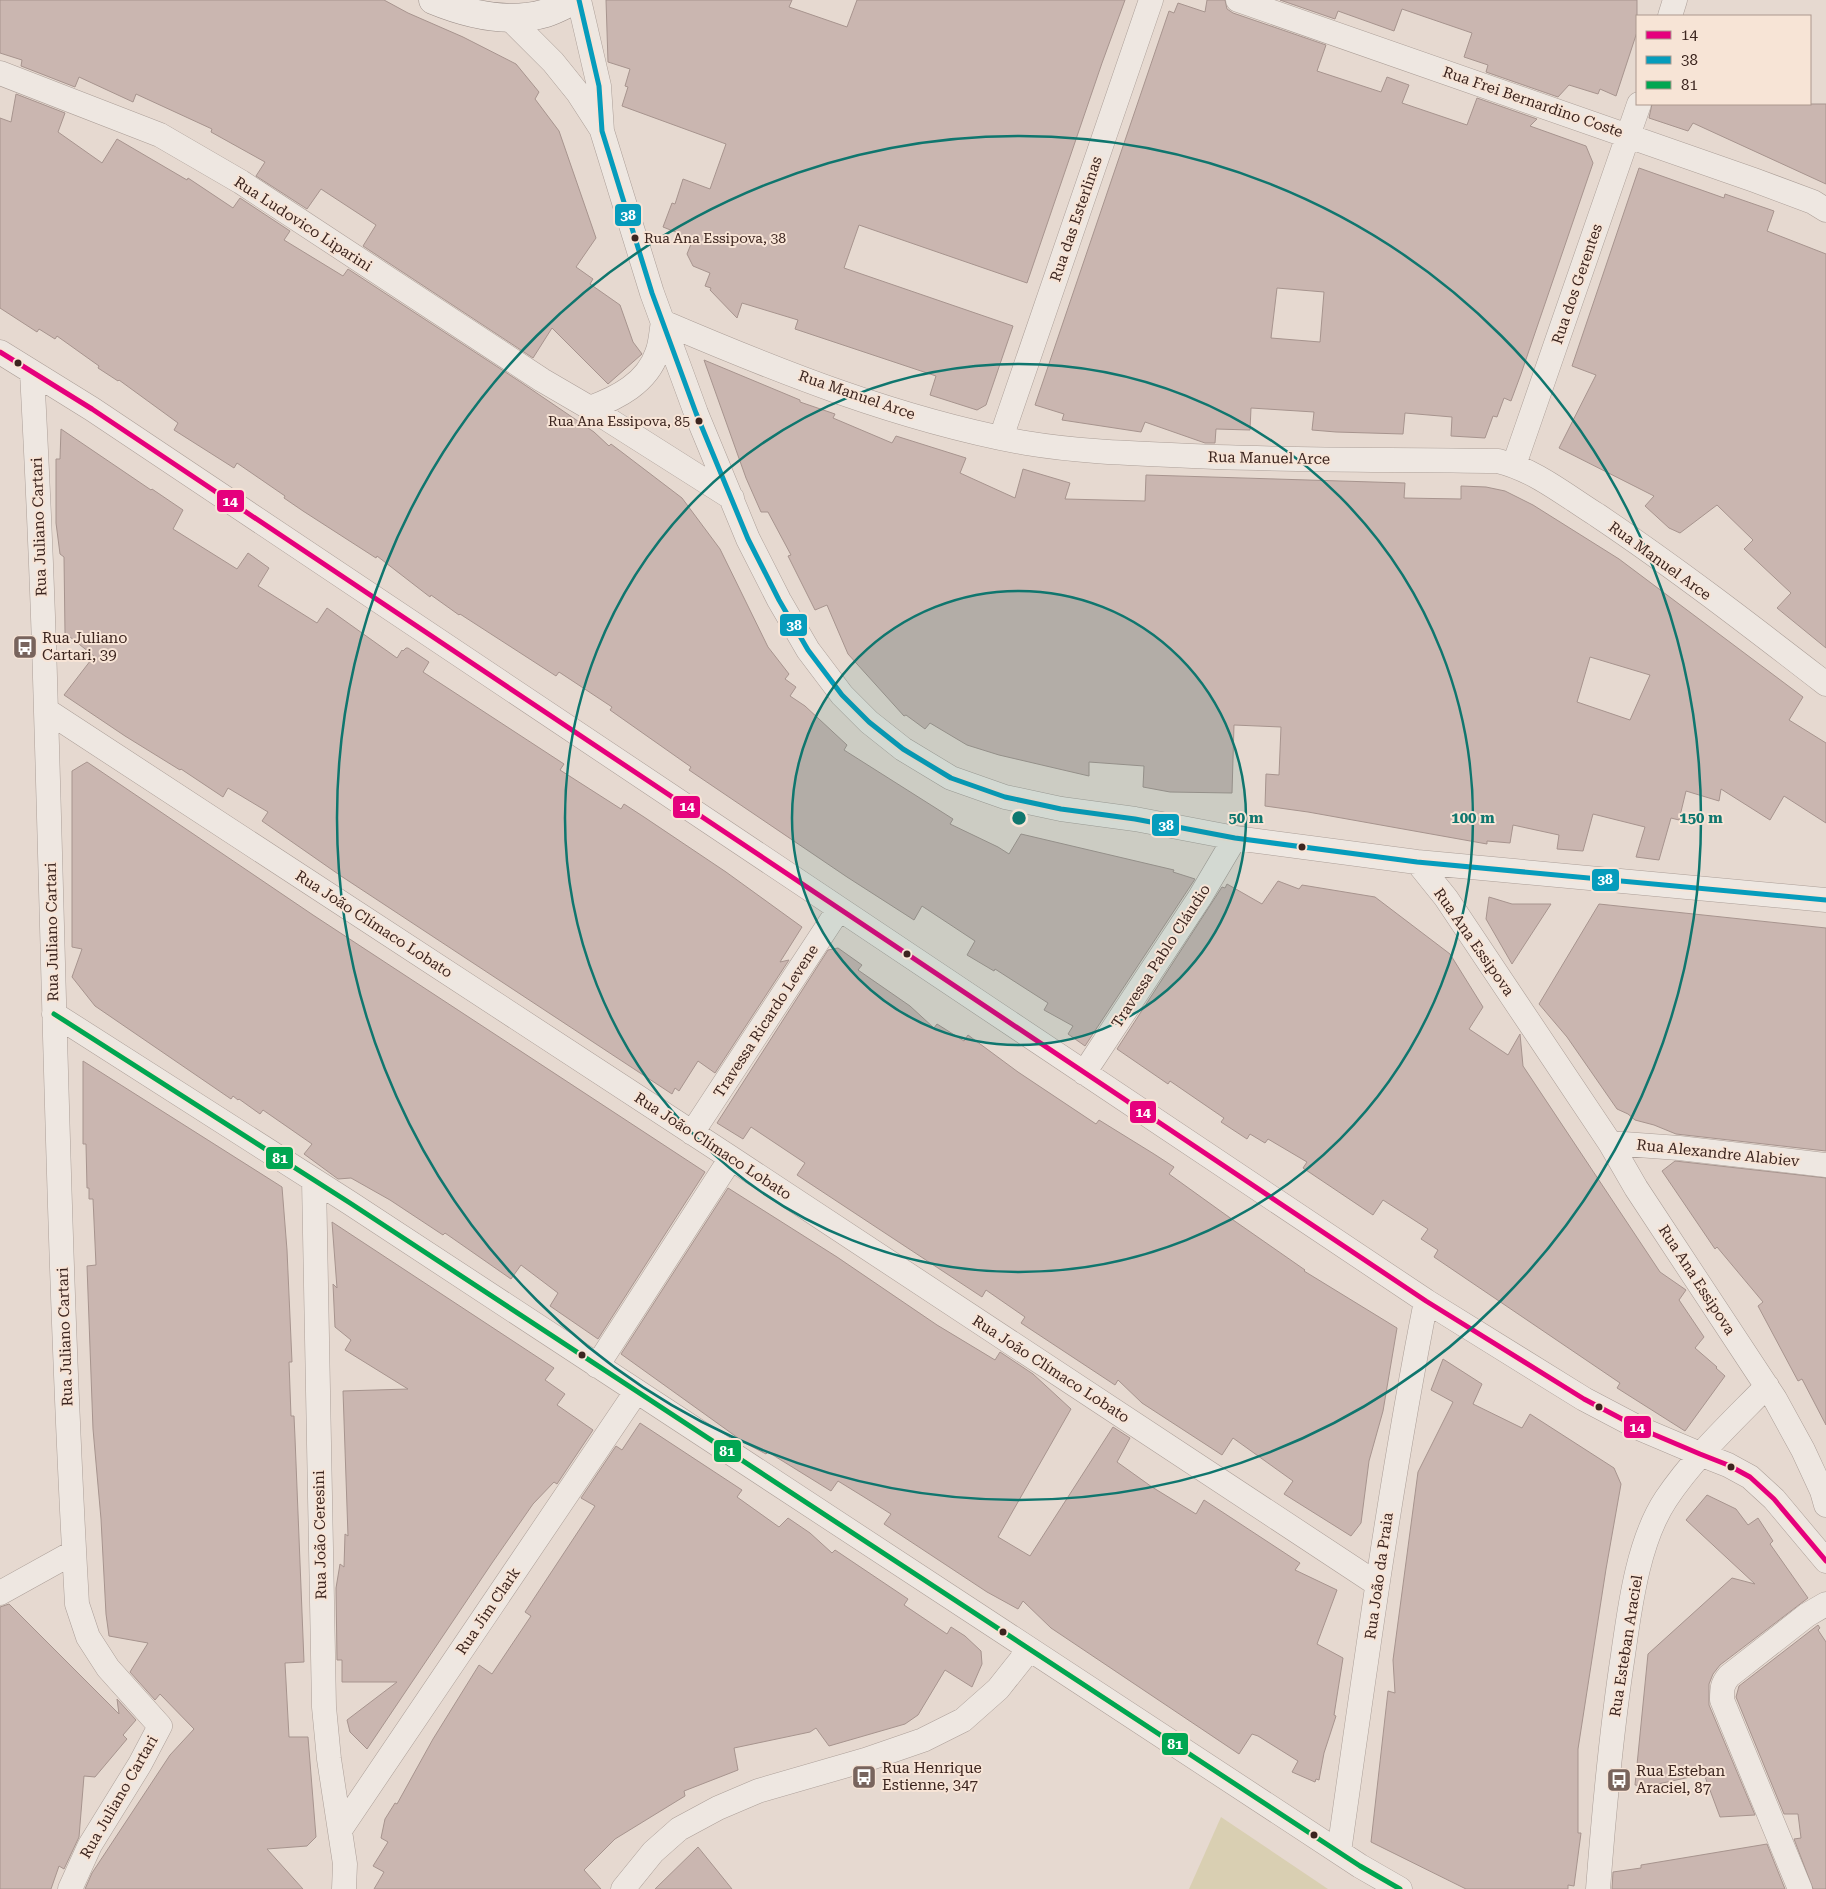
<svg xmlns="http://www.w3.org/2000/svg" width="1826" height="1889" viewBox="0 0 1826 1889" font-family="'Roboto Serif',serif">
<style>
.pitch{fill:#d9cfb2}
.building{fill:#cab6b0;stroke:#a7948e;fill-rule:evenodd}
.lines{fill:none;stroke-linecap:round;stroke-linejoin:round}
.street-casing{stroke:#ac9f98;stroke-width:25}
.secondary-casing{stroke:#9b8e88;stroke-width:29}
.street{stroke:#eee7e1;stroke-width:24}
.secondary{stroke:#eee7e1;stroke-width:28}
.bus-1-casing{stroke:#f7e4d6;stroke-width:9}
.bus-2-casing{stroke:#f7e4d6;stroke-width:9}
.bus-3-casing{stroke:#f7e4d6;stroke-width:9}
.bus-1{stroke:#e5007d;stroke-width:5}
.bus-2{stroke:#069cbc;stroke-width:5}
.bus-3{stroke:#00a651;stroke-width:5}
.ring{fill:none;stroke:#0f766e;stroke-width:2.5}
.bus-dot{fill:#3c251f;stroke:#f7e4d6;stroke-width:2}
.labels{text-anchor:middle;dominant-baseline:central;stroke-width:4;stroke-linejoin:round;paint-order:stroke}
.bus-label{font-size:14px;fill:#3c251f;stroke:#f7e4d6;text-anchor:start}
.street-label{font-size:15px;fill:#3c251f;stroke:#f7e4d6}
.poi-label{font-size:15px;fill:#3c251f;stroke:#f7e4d6;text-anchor:start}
.centre{fill:#0f766e;stroke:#f7e4d6;stroke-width:2.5}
.ring-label{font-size:15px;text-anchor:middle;font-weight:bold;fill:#0f766e;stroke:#f7e4d6;stroke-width:4;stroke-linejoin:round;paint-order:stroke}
.line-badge{stroke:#f7e4d6;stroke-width:2}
.badge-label{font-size:14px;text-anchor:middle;font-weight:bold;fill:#fff}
</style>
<rect width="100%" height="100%" fill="#e6d9d0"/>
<path class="pitch" d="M 1221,1817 L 1328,1889 L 1189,1889 Z"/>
<path class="building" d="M 0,0 L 384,0 L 408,13 L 463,37 L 516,64 L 539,92 L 535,99 L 559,131 L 596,238 L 576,267 L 593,279 L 590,284 L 620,305 L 633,342 L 642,354 L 608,384 L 552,328 L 533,358 L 363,246 L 376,225 L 321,189 L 307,209 L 256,176 L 265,162 L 211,132 L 212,129 L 136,94 L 133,102 L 79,77 L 75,87 L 21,66 L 22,60 L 0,53 Z
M 606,0 L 792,0 L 789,7 L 847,27 L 857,0 L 1125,0 L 1102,63 L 1027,283 L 859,225 L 844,268 L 1013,326 L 986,405 L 977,410 L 930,395 L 936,376 L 795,329 L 798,320 L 742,303 L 737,318 L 710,290 L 711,288 L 705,286 L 710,273 L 693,266 L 687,254 L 693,239 L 663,227 L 672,203 L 675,204 L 683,179 L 710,189 L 726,144 L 622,106 L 628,87 L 625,86 L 630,69 L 608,62 Z
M 1207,0 L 1225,0 L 1227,9 L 1233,13 L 1326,45 L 1317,71 L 1381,92 L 1387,77 L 1409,85 L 1402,103 L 1467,125 L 1477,98 L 1537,119 L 1530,126 L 1586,146 L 1593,163 L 1521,374 L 1511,401 L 1504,398 L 1497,417 L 1493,416 L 1485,438 L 1451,436 L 1452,417 L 1405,413 L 1403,434 L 1336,432 L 1312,430 L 1314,412 L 1251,408 L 1250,430 L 1216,429 L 1215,443 L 1205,443 L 1145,422 L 1141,432 L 1062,420 L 1064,414 L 1035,405 L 1169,11 L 1174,13 L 1178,3 L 1205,12 ZM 1277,288 L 1324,292 L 1320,342 L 1271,338 Z
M 1280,0 L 1637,0 L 1637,32 L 1616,96 L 1600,89 L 1598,94 L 1569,85 L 1558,97 L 1486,72 L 1488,65 L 1464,57 L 1472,33 L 1402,9 L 1394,31 L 1338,11 L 1335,19 Z
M 16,94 L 65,113 L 58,132 L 102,163 L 117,139 L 187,180 L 188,178 L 233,208 L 240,198 L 290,231 L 284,240 L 343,276 L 348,269 L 519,381 L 594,432 L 609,446 L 611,444 L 619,450 L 682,498 L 720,549 L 768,647 L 789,674 L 785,679 L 796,687 L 790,696 L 805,706 L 847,745 L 844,750 L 953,819 L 950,824 L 998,847 L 1009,854 L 1021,834 L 1174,870 L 1173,872 L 1195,879 L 1085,1046 L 1068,1034 L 1073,1026 L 1044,1010 L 1048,1003 L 995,969 L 994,971 L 967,955 L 975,941 L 922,906 L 914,920 L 847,877 L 689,770 L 691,767 L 610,710 L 612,707 L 559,672 L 556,676 L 460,614 L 459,615 L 431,595 L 430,597 L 377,556 L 376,558 L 303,511 L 284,498 L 285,496 L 237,463 L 234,468 L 174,430 L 178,423 L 119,380 L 118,381 L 98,368 L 99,366 L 57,336 L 55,339 L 39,329 L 37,332 L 0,308 L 0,118 L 11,122 Z
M 1652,104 L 1826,104 L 1826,184 L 1693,123 L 1688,131 L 1649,118 Z
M 1639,168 L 1724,198 L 1725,194 L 1774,211 L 1767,231 L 1826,254 L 1826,648 L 1777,608 L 1791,593 L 1744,549 L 1753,540 L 1717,505 L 1680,533 L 1669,528 L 1645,506 L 1654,496 L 1559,448 L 1596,375 L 1572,366 Z
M 704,360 L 800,400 L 800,402 L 835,414 L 833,418 L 892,443 L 896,436 L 966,458 L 960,473 L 1015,498 L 1023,469 L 1070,483 L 1065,499 L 1145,501 L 1146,475 L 1405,483 L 1404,498 L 1461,499 L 1461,486 L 1486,487 L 1505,491 L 1533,505 L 1619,559 L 1803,697 L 1789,720 L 1826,743 L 1826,823 L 1784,796 L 1770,820 L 1721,789 L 1719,801 L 1686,791 L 1679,820 L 1671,818 L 1659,860 L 1636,857 L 1645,827 L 1593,814 L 1583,851 L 1557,849 L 1559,835 L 1513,825 L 1510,843 L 1487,841 L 1487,844 L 1308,812 L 1265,806 L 1266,774 L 1279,775 L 1281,727 L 1234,725 L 1232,793 L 1170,792 L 1143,787 L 1144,766 L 1089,762 L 1089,776 L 999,755 L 967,745 L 930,723 L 925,729 L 906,715 L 904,716 L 848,654 L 827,605 L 815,610 L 788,556 L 791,555 L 768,512 L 761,512 L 746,478 ZM 1590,657 L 1650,675 L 1630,720 L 1577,702 Z
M 61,429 L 151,490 L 152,489 L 183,510 L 173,529 L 237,569 L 248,553 L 269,568 L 258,586 L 317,623 L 327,608 L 397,658 L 402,650 L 403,651 L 406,648 L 408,648 L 429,662 L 423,672 L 564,764 L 560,770 L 621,809 L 624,804 L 644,817 L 726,872 L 802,927 L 780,962 L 789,960 L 715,1073 L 698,1061 L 679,1091 L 675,1088 L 672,1094 L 341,876 L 262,821 L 268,812 L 228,788 L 223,797 L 181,769 L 180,770 L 125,736 L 64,695 L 94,656 L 65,633 L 64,557 L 60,554 L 56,523 L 56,459 L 60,459 Z
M 87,762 L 313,915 L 705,1172 L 598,1339 L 550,1306 L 558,1293 L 521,1265 L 511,1279 L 445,1233 L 443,1235 L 390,1200 L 351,1178 L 338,1179 L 304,1154 L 312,1144 L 263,1110 L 260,1114 L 239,1099 L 238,1100 L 233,1096 L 231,1099 L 95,1006 L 72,977 L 82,949 L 72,947 L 72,771 Z
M 1278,881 L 1299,889 L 1302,885 L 1375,897 L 1450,954 L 1483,1007 L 1469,1029 L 1508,1055 L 1520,1034 L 1523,1066 L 1660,1272 L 1686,1290 L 1679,1300 L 1704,1337 L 1695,1348 L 1717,1367 L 1716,1368 L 1725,1376 L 1685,1431 L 1617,1388 L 1620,1383 L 1434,1257 L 1438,1250 L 1421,1239 L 1428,1229 L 1383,1200 L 1373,1215 L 1303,1168 L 1307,1162 L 1268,1139 L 1265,1143 L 1250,1134 L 1247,1139 L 1221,1122 L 1224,1118 L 1170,1081 L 1168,1084 L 1117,1049 L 1222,887 L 1225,888 L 1227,884 L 1262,904 Z
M 1489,897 L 1512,904 L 1551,904 L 1512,964 L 1486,919 Z
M 1599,904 L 1826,928 L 1826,1151 L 1676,1134 L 1654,1125 L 1635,1120 L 1628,1114 L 1617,1109 L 1567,1037 L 1539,1004 Z
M 838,948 L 862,965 L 858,970 L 910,1006 L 934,1028 L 937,1024 L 964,1041 L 968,1035 L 1018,1072 L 1096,1124 L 1099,1120 L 1154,1154 L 1174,1167 L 1169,1174 L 1226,1215 L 1305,1270 L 1304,1271 L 1397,1328 L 1383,1411 L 1369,1461 L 1361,1523 L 1351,1536 L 1284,1494 L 1293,1481 L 1233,1438 L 1222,1455 L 1142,1403 L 1118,1380 L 1115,1385 L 1021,1323 L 1025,1317 L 986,1290 L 982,1297 L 797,1175 L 805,1163 L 751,1127 L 743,1139 L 717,1123 L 828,950 Z
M 83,1061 L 282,1187 L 287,1250 L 292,1362 L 289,1362 L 291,1416 L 294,1416 L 295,1438 L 304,1662 L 285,1663 L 289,1737 L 308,1737 L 316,1837 L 307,1846 L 267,1849 L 303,1889 L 85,1889 L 92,1873 L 170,1755 L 194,1729 L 160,1694 L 155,1700 L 130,1672 L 148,1643 L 109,1636 L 106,1614 L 101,1519 L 93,1429 L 87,1266 L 96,1265 L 93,1199 L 89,1199 L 89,1188 L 87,1188 L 86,1144 L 83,1144 Z
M 1675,1161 L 1826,1178 L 1826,1425 L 1802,1379 L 1798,1381 L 1758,1306 L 1763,1302 L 1717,1247 L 1715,1249 L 1662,1171 Z
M 728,1188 L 837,1257 L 937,1325 L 995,1360 L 1000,1352 L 1033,1374 L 1071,1409 L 998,1537 L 1030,1556 L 1113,1427 L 1130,1438 L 1117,1462 L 1152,1487 L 1196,1514 L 1204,1500 L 1300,1563 L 1295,1570 L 1337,1590 L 1317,1644 L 1343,1658 L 1334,1715 L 1336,1716 L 1324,1753 L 1319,1780 L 1316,1779 L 1315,1782 L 1292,1772 L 1298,1761 L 1258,1736 L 1252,1734 L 1239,1754 L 1051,1628 L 1023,1601 L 1018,1609 L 987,1592 L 884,1524 L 891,1514 L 864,1497 L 838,1481 L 831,1491 L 768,1452 L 766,1454 L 745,1443 L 621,1354 Z
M 332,1222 L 554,1368 L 545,1380 L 565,1394 L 557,1405 L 593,1430 L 557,1484 L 554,1482 L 533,1504 L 492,1563 L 367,1749 L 350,1732 L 347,1720 L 397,1682 L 342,1682 L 342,1660 L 337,1660 L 336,1588 L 340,1564 L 344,1567 L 345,1534 L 348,1536 L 343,1391 L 408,1389 L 345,1350 L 351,1340 L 335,1327 L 333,1284 L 337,1288 Z
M 1443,1359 L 1482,1384 L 1473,1404 L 1522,1428 L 1530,1414 L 1614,1468 L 1621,1484 L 1606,1569 L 1578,1749 L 1578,1833 L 1581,1833 L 1574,1886 L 1568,1885 L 1568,1889 L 1466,1889 L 1371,1842 L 1388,1691 L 1395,1693 L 1393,1660 L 1418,1472 L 1453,1402 L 1431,1390 Z
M 640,1423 L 742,1490 L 737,1497 L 779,1527 L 788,1518 L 810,1533 L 832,1553 L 835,1550 L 908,1599 L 904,1605 L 947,1634 L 951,1627 L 965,1636 L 981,1651 L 982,1664 L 972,1687 L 945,1670 L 918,1715 L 905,1724 L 829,1746 L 816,1728 L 810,1732 L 734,1748 L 738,1770 L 684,1791 L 685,1796 L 615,1839 L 584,1870 L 601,1889 L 374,1889 L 384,1872 L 373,1866 L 388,1842 L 381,1838 L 385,1819 L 395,1803 L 397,1804 L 433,1739 L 479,1665 L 492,1674 L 531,1616 L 525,1612 L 595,1506 L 581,1498 L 616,1446 L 622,1450 Z
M 1707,1495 L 1736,1509 L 1748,1525 L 1758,1518 L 1773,1541 L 1770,1544 L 1808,1598 L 1720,1665 L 1713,1674 L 1709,1684 L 1709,1705 L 1755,1815 L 1720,1817 L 1704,1774 L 1658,1784 L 1658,1788 L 1635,1785 L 1648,1654 L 1732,1578 L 1755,1584 L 1686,1520 Z
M 9,1604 L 119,1714 L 117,1699 L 136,1720 L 123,1735 L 127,1739 L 95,1777 L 84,1776 L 79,1837 L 64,1869 L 59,1866 L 51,1889 L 0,1889 L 0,1607 Z
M 1818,1625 L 1820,1628 L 1818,1630 L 1826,1642 L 1826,1889 L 1813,1889 L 1794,1839 L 1801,1838 L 1798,1814 L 1784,1814 L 1736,1697 L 1739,1686 Z
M 1767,1844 L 1785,1889 L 1612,1889 L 1613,1872 L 1641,1868 L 1641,1865 Z
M 698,1847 L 732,1889 L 655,1889 Z"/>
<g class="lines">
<defs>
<path id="street" d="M 579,0 L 599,86 L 602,131 L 652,293 L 696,413 L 748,539 L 779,600 L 808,650 L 842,695 L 869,722 L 903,749 L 951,778 L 1005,797 L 1061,809 L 1135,819 L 1235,838 L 1417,862 L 1826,900
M 1238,0 L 1754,180 L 1813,202 L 1826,210
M 1670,16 L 1675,0
M 509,18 L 553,62 L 578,93 L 600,127
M 0,73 L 160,135 L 241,182 L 542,380 L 590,408 L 732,498
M 0,352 L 92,409 L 1426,1301 L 1584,1399 L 1641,1429 L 1700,1454 L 1728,1465 L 1750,1477 L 1774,1499 L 1826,1561
M 32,372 C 38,485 43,599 46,712 C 55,1010 60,1307 77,1604 L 88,1637 L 108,1668 L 160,1726 L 140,1764 L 90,1845 L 70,1889
M 590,408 C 617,398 647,383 657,353 C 661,343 661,332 663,322 C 780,372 900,420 1026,443 C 1074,451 1122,453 1171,455 C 1280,461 1389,459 1498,461 C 1535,470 1565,495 1597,515 C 1676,568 1751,626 1826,684
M 1001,438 L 1151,0
M 1514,465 L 1639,104
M 46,710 L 731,1158 L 1377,1584
M 1417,862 L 1446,898 L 1610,1143 L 1636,1188 L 1775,1399 L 1803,1450 L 1822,1491 L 1826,1505
M 54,1014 L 350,1203 L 1360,1866 L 1400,1889
M 1084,1073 L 1200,897 L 1235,838
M 692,1133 L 839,909
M 1610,1143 L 1679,1148 L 1826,1165
M 314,1180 L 324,1707 L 329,1759 L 345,1864 L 344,1889
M 597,1366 L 731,1158
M 0,1593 L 74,1552
M 340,1830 L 636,1392
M 1339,1852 C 1365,1668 1390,1484 1426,1301
M 623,1889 L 653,1852 L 679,1829 L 718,1808 L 758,1791 L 865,1760 L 923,1740 L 963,1720 L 998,1689 L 1029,1650
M 1598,1889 C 1604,1811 1611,1733 1623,1655 C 1630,1606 1638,1541 1666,1499 C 1694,1457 1732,1422 1767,1386
M 1800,1889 L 1722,1700 C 1722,1689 1722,1684 1729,1676 L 1807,1615 L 1826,1604"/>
<path id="secondary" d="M 433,0 C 467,14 509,24 546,13 C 556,10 566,4 575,0"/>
</defs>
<use href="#street" class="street-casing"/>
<use href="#secondary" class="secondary-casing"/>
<use href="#street" class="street"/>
<use href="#secondary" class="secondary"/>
<defs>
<path id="bus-1" d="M 0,352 L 92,409 L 1426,1301 L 1584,1399 L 1641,1429 L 1700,1454 L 1728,1465 L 1750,1477 L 1774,1499 L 1826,1561"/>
<path id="bus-2" d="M 579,0 L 599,86 L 602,131 L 652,293 L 696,413 L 748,539 L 779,600 L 808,650 L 842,695 L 869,722 L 903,749 L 951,778 L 1005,797 L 1061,809 L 1135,819 L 1235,838 L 1417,862 L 1826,900"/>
<path id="bus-3" d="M 54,1014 L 350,1203 L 1360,1866 L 1400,1889"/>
</defs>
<use href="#bus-1" class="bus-1-casing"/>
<use href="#bus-2" class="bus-2-casing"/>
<use href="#bus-3" class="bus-3-casing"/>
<use href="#bus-1" class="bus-1"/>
<use href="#bus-2" class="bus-2"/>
<use href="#bus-3" class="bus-3"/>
</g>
<circle cx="1019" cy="818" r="227" fill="#0f766e" fill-opacity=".12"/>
<g class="ring">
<circle cx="1019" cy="818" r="227"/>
<circle cx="1019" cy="818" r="454"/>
<circle cx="1019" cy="818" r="682"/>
</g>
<defs>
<symbol id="bus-square" viewBox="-11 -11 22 22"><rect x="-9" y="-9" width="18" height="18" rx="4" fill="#78645d" stroke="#f7e4d6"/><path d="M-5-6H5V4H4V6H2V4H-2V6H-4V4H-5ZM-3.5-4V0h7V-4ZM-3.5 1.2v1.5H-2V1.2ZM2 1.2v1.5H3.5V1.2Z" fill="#fff"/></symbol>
</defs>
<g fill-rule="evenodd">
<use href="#bus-square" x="11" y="633" width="28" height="28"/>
<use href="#bus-square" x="850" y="1763" width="28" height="28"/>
<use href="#bus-square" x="1605" y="1766" width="28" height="28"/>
</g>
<g class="bus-dot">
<circle cx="635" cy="238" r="4.5"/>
<circle cx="18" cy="363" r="4.5"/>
<circle cx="699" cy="421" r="4.5"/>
<circle cx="1302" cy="847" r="4.5"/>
<circle cx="907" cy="954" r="4.5"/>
<circle cx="582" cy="1355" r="4.5"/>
<circle cx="1599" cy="1407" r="4.5"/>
<circle cx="1731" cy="1467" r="4.5"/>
<circle cx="1003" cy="1632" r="4.5"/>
<circle cx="1314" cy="1835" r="4.5"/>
</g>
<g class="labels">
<g class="bus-label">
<text x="644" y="238">Rua Ana Essipova, 38</text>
<text x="690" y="421" text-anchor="end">Rua Ana Essipova, 85</text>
</g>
<g class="street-label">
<text transform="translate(1533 102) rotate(19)">Rua Frei Bernardino Coste</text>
<text transform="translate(1076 219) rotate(-71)">Rua das Esterlinas</text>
<text transform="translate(303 224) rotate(33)">Rua Ludovico Liparini</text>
<text transform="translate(1577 284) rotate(-71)">Rua dos Gerentes</text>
<text transform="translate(857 395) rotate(19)">Rua Manuel Arce</text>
<text transform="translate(1269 458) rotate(1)">Rua Manuel Arce</text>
<text transform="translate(39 527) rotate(-92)">Rua Juliano Cartari</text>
<text transform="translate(1660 561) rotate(36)">Rua Manuel Arce</text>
<text transform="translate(374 924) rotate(33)">Rua João Clímaco Lobato</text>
<text transform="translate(52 932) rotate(-91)">Rua Juliano Cartari</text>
<text transform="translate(1474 942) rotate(55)">Rua Ana Essipova</text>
<text transform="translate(1161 956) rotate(-57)">Travessa Pablo Cláudio</text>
<text transform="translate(766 1021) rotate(-57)">Travessa Ricardo Levene</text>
<text transform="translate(713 1146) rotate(33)">Rua João Clímaco Lobato</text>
<text transform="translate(1718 1153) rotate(6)">Rua Alexandre Alabiev</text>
<text transform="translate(1697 1280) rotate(57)">Rua Ana Essipova</text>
<text transform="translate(65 1337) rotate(-92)">Rua Juliano Cartari</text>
<text transform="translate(1051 1369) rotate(33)">Rua João Clímaco Lobato</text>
<text transform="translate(320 1535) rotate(-91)">Rua João Ceresini</text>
<text transform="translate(1379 1576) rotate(-82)">Rua João da Praia</text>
<text transform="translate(488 1611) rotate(-56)">Rua Jim Clark</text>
<text transform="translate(1626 1646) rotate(-81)">Rua Esteban Araciel</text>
<text transform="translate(119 1797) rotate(-60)">Rua Juliano Cartari</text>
</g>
<g class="poi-label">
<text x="42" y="638">Rua Juliano<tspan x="42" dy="17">Cartari, 39</tspan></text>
<text x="882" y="1768">Rua Henrique<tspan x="882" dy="17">Estienne, 347</tspan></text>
<text x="1636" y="1771">Rua Esteban<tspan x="1636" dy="17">Araciel, 87</tspan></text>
</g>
</g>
<circle cx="1019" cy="818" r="8" class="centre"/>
<g class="ring-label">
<text x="1246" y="823">50 m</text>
<text x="1473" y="823">100 m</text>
<text x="1701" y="823">150 m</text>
</g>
<g class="line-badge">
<rect x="614" y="203" width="28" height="24" rx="5" fill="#069cbc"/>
<rect x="216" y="489" width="29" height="24" rx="5" fill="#e5007d"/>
<rect x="779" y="613" width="29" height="24" rx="5" fill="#069cbc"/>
<rect x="672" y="795" width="29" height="24" rx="5" fill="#e5007d"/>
<rect x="1151" y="813" width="29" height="24" rx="5" fill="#069cbc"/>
<rect x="1591" y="868" width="29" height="24" rx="5" fill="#069cbc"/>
<rect x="1129" y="1100" width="28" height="24" rx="5" fill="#e5007d"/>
<rect x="265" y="1146" width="29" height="24" rx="5" fill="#00a651"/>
<rect x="1623" y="1415" width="29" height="24" rx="5" fill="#e5007d"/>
<rect x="713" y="1439" width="29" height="24" rx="5" fill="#00a651"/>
<rect x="1161" y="1732" width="28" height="24" rx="5" fill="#00a651"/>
</g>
<g class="badge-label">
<text x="628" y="220">38</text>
<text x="230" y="506">14</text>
<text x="794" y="630">38</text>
<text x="687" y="811">14</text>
<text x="1166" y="830">38</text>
<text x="1605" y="884">38</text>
<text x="1143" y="1117">14</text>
<text x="280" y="1163">81</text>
<text x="1637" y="1432">14</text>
<text x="727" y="1456">81</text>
<text x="1175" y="1749">81</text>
</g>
<rect x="1636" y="15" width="175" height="90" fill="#f7e4d6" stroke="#ac988d"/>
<rect x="1646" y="31" width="25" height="8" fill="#e5007d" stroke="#ac988d"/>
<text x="1681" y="40" font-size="15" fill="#3c251f">14</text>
<rect x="1646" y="56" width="25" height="8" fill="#069cbc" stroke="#ac988d"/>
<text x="1681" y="65" font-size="15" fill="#3c251f">38</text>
<rect x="1646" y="81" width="25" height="8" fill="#00a651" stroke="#ac988d"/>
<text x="1681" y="90" font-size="15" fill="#3c251f">81</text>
</svg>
